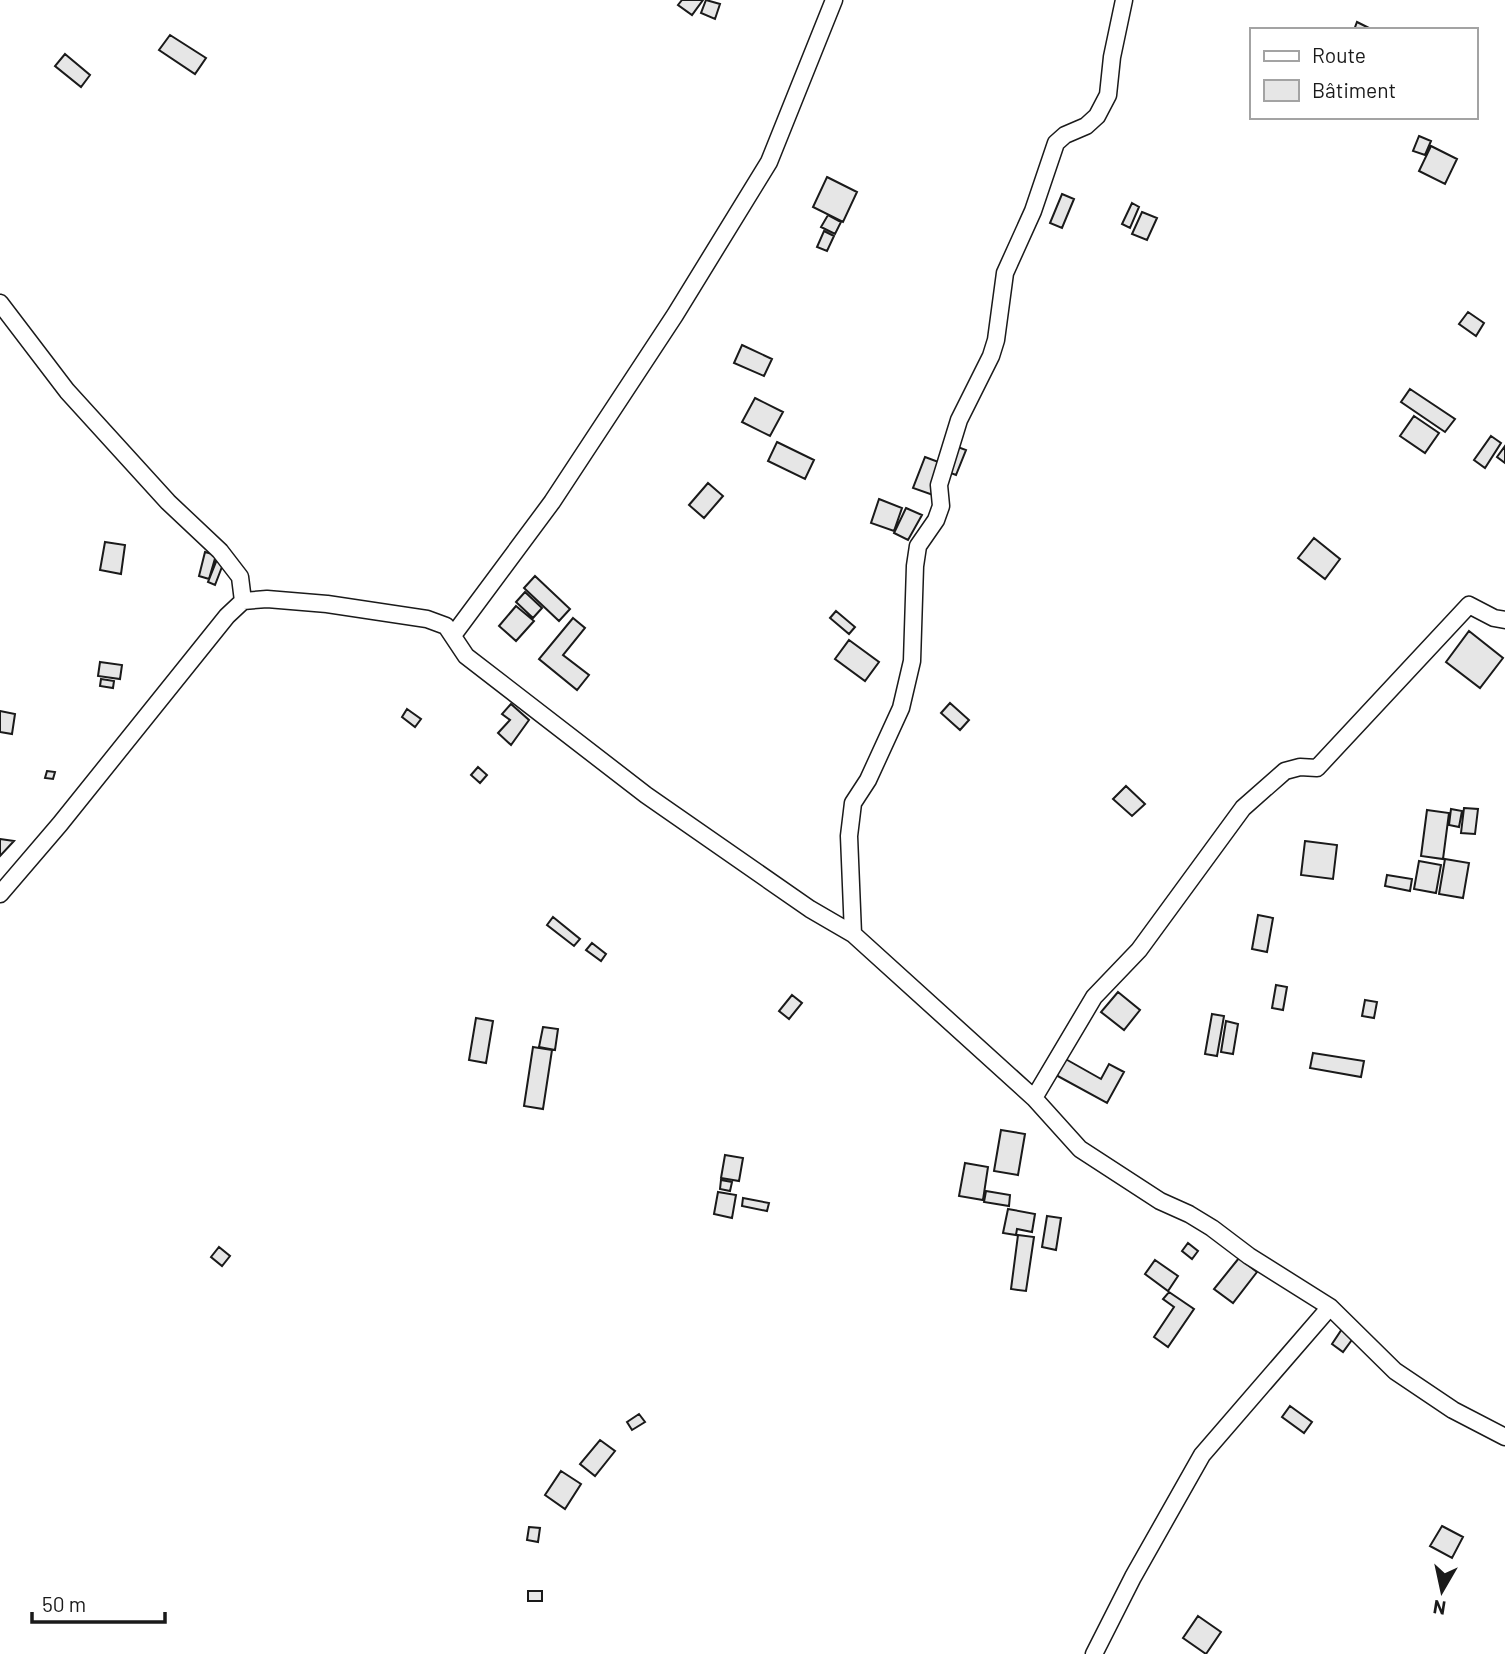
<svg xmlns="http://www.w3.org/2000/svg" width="1505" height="1654" viewBox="0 0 1505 1654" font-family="Barlow,sans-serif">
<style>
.building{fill:#e6e6e6;stroke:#1a1a1a;stroke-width:2}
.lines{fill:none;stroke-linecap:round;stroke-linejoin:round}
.street-casing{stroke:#1a1a1a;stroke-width:19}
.street{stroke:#fff;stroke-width:16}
</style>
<rect width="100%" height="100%" fill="#fff"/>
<path class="building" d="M 682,0 L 703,0 L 692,15 L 678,5 Z
M 706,0 L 720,4 L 715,19 L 701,13 Z
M 1357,22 L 1373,30 L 1354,30 Z
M 170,35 L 206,58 L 195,74 L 159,50 Z
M 65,54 L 90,75 L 81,87 L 55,66 Z
M 1419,136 L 1431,141 L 1425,155 L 1413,151 Z
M 1431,146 L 1457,159 L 1445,184 L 1419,171 Z
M 827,177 L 857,192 L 843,222 L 813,207 Z
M 1062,194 L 1074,199 L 1062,228 L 1050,223 Z
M 1132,203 L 1139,207 L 1130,228 L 1122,224 Z
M 1142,212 L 1157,218 L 1147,240 L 1132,234 Z
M 828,215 L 841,222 L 835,234 L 821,227 Z
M 824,231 L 834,236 L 827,251 L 817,247 Z
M 1468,312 L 1484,323 L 1476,336 L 1459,324 Z
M 742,345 L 772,359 L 764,376 L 734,363 Z
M 1410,389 L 1455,419 L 1445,432 L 1401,402 Z
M 755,398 L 783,412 L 770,436 L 742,422 Z
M 1414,416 L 1439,433 L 1425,453 L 1400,436 Z
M 1491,436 L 1501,443 L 1485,468 L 1474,460 Z
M 777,442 L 814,460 L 805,479 L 768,461 Z
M 955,446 L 966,450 L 956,475 L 945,471 Z
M 1505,446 L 1505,463 L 1497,457 Z
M 925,457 L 944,464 L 933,495 L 913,488 Z
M 708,483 L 723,496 L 704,518 L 689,505 Z
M 879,499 L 902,508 L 894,531 L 871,523 Z
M 906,508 L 922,515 L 908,540 L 894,533 Z
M 1314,538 L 1340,559 L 1325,579 L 1298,558 Z
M 105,542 L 125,545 L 121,574 L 100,570 Z
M 205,552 L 216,555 L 209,579 L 199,576 Z
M 218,557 L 225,559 L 215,585 L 208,582 Z
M 535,576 L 570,609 L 559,621 L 524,588 Z
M 525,592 L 542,608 L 533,618 L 516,602 Z
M 516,606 L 534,621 L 516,641 L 499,626 Z
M 836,611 L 855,627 L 849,634 L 830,618 Z
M 573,618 L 585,628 L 563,655 L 589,675 L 577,690 L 539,659 Z
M 1469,631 L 1503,658 L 1480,688 L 1446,662 Z
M 849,640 L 879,662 L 865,681 L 835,659 Z
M 100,662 L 122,665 L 120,679 L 98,676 Z
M 101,679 L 114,681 L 113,688 L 100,686 Z
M 950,703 L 969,720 L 960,730 L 941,713 Z
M 511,704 L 529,720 L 511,745 L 498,733 L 510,720 L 502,714 Z
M 407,709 L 421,719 L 415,727 L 402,717 Z
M 0,711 L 15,714 L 12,734 L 0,732 Z
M 478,767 L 487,775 L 480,783 L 471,775 Z
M 47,771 L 55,772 L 53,779 L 45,778 Z
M 1126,786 L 1145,804 L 1132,816 L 1113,799 Z
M 1464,808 L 1478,809 L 1475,834 L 1461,833 Z
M 1451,809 L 1462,811 L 1459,827 L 1449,825 Z
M 1427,810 L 1449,813 L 1443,859 L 1421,856 Z
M 0,839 L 14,841 L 0,856 Z
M 1305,841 L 1337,845 L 1333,879 L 1301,875 Z
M 1445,859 L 1469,863 L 1463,898 L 1439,894 Z
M 1419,861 L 1441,865 L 1436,893 L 1414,889 Z
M 1387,875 L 1412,879 L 1410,891 L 1385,886 Z
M 1258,915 L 1273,918 L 1267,952 L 1252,949 Z
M 553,917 L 580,939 L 574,946 L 547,925 Z
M 592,943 L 606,954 L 601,961 L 586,950 Z
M 1276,985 L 1287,987 L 1283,1010 L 1272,1008 Z
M 1118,992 L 1140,1010 L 1124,1030 L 1101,1012 Z
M 792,995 L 802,1003 L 789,1019 L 779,1011 Z
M 1365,1000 L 1377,1002 L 1374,1018 L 1362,1016 Z
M 1212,1014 L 1224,1016 L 1217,1056 L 1205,1054 Z
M 476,1018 L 493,1021 L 486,1063 L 469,1060 Z
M 1226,1021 L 1238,1024 L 1233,1054 L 1221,1052 Z
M 543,1027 L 558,1029 L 555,1050 L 539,1047 Z
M 533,1047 L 552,1050 L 543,1109 L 524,1106 Z
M 1313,1053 L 1364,1061 L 1361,1077 L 1310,1068 Z
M 1062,1057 L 1101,1079 L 1109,1064 L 1124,1072 L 1107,1103 L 1054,1074 Z
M 1001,1130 L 1025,1134 L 1018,1175 L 994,1171 Z
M 725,1155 L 743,1158 L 739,1181 L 721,1178 Z
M 965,1163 L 988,1167 L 983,1200 L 959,1196 Z
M 721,1180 L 732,1182 L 730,1191 L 720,1189 Z
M 986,1191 L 1010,1195 L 1009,1206 L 984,1202 Z
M 718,1192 L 736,1195 L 732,1218 L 714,1214 Z
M 743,1198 L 769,1203 L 767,1211 L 742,1206 Z
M 1008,1209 L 1035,1214 L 1032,1232 L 1017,1229 L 1016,1235 L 1003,1233 Z
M 1047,1216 L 1061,1218 L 1056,1250 L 1042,1247 Z
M 1018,1235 L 1034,1237 L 1026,1291 L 1011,1289 Z
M 1188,1243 L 1198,1251 L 1192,1259 L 1182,1251 Z
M 219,1247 L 230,1256 L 222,1266 L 211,1257 Z
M 1239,1258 L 1257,1272 L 1233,1303 L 1214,1289 Z
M 1155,1260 L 1178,1276 L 1168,1291 L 1145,1274 Z
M 1169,1292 L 1194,1309 L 1168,1347 L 1154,1337 L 1174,1307 L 1163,1299 Z
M 1342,1329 L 1354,1337 L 1343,1352 L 1332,1344 Z
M 1290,1406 L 1312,1422 L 1304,1433 L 1282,1417 Z
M 639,1414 L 645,1422 L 632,1430 L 627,1422 Z
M 600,1440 L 615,1451 L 595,1476 L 580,1464 Z
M 561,1471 L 581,1484 L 565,1509 L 545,1495 Z
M 1442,1526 L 1463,1537 L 1452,1558 L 1430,1546 Z
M 529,1527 L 540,1528 L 538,1542 L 527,1540 Z
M 528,1591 L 542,1591 L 542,1601 L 528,1601 Z
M 1198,1616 L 1221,1632 L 1206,1654 L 1183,1638 Z"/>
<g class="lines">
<defs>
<path id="street" d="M 0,303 L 67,391 L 168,502 L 220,551 L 240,577 L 243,601 L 267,599 L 327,604 L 427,619 L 446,626 L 466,656 L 646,795 L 810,909 L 853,934 L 1034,1098 L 1080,1149 L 1160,1201 L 1189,1214 L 1212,1228 L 1249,1256 L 1330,1307 L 1395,1371 L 1453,1410 L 1505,1437
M 454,634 L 552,502 L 675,315 L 769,162 L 834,0
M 0,894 L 60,824 L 227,616 L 243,601
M 853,934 L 849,836 L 853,803 L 868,780 L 901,708 L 912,661 L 915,566 L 918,546 L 936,520 L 941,506 L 939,485 L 959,420 L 991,356 L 996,340 L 1005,273 L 1033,211 L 1056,143 L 1065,135 L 1086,126 L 1097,116 L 1108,95 L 1112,57 L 1124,0
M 1034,1098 L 1094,997 L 1139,950 L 1243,808 L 1285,771 L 1300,767 L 1317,768 L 1469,605 L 1494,618 L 1505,620
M 1094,1654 L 1133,1577 L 1202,1455 L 1330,1307"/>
</defs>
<use href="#street" class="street-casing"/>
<use href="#street" class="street"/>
</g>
<rect x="1250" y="28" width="228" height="91" fill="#ffffff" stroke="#a3a3a3" stroke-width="2"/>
<rect x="1264" y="51" width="35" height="10" fill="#ffffff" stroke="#a3a3a3" stroke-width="2"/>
<text x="1312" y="63" font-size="21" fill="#1a1a1a">Route</text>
<rect x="1264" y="80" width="35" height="21" fill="#e6e6e6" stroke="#a3a3a3" stroke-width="2"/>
<text x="1312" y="98" font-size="21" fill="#1a1a1a">Bâtiment</text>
<g transform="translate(1442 1591) rotate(189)" stroke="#ffffff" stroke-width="5" paint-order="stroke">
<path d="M0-5L12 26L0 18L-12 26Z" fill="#1a1a1a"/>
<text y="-10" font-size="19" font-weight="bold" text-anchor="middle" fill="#1a1a1a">N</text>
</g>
<path d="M32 1612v10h133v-10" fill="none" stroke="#1a1a1a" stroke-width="3.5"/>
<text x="42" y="1612" font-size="21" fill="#1a1a1a" stroke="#ffffff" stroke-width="5" paint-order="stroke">50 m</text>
</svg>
